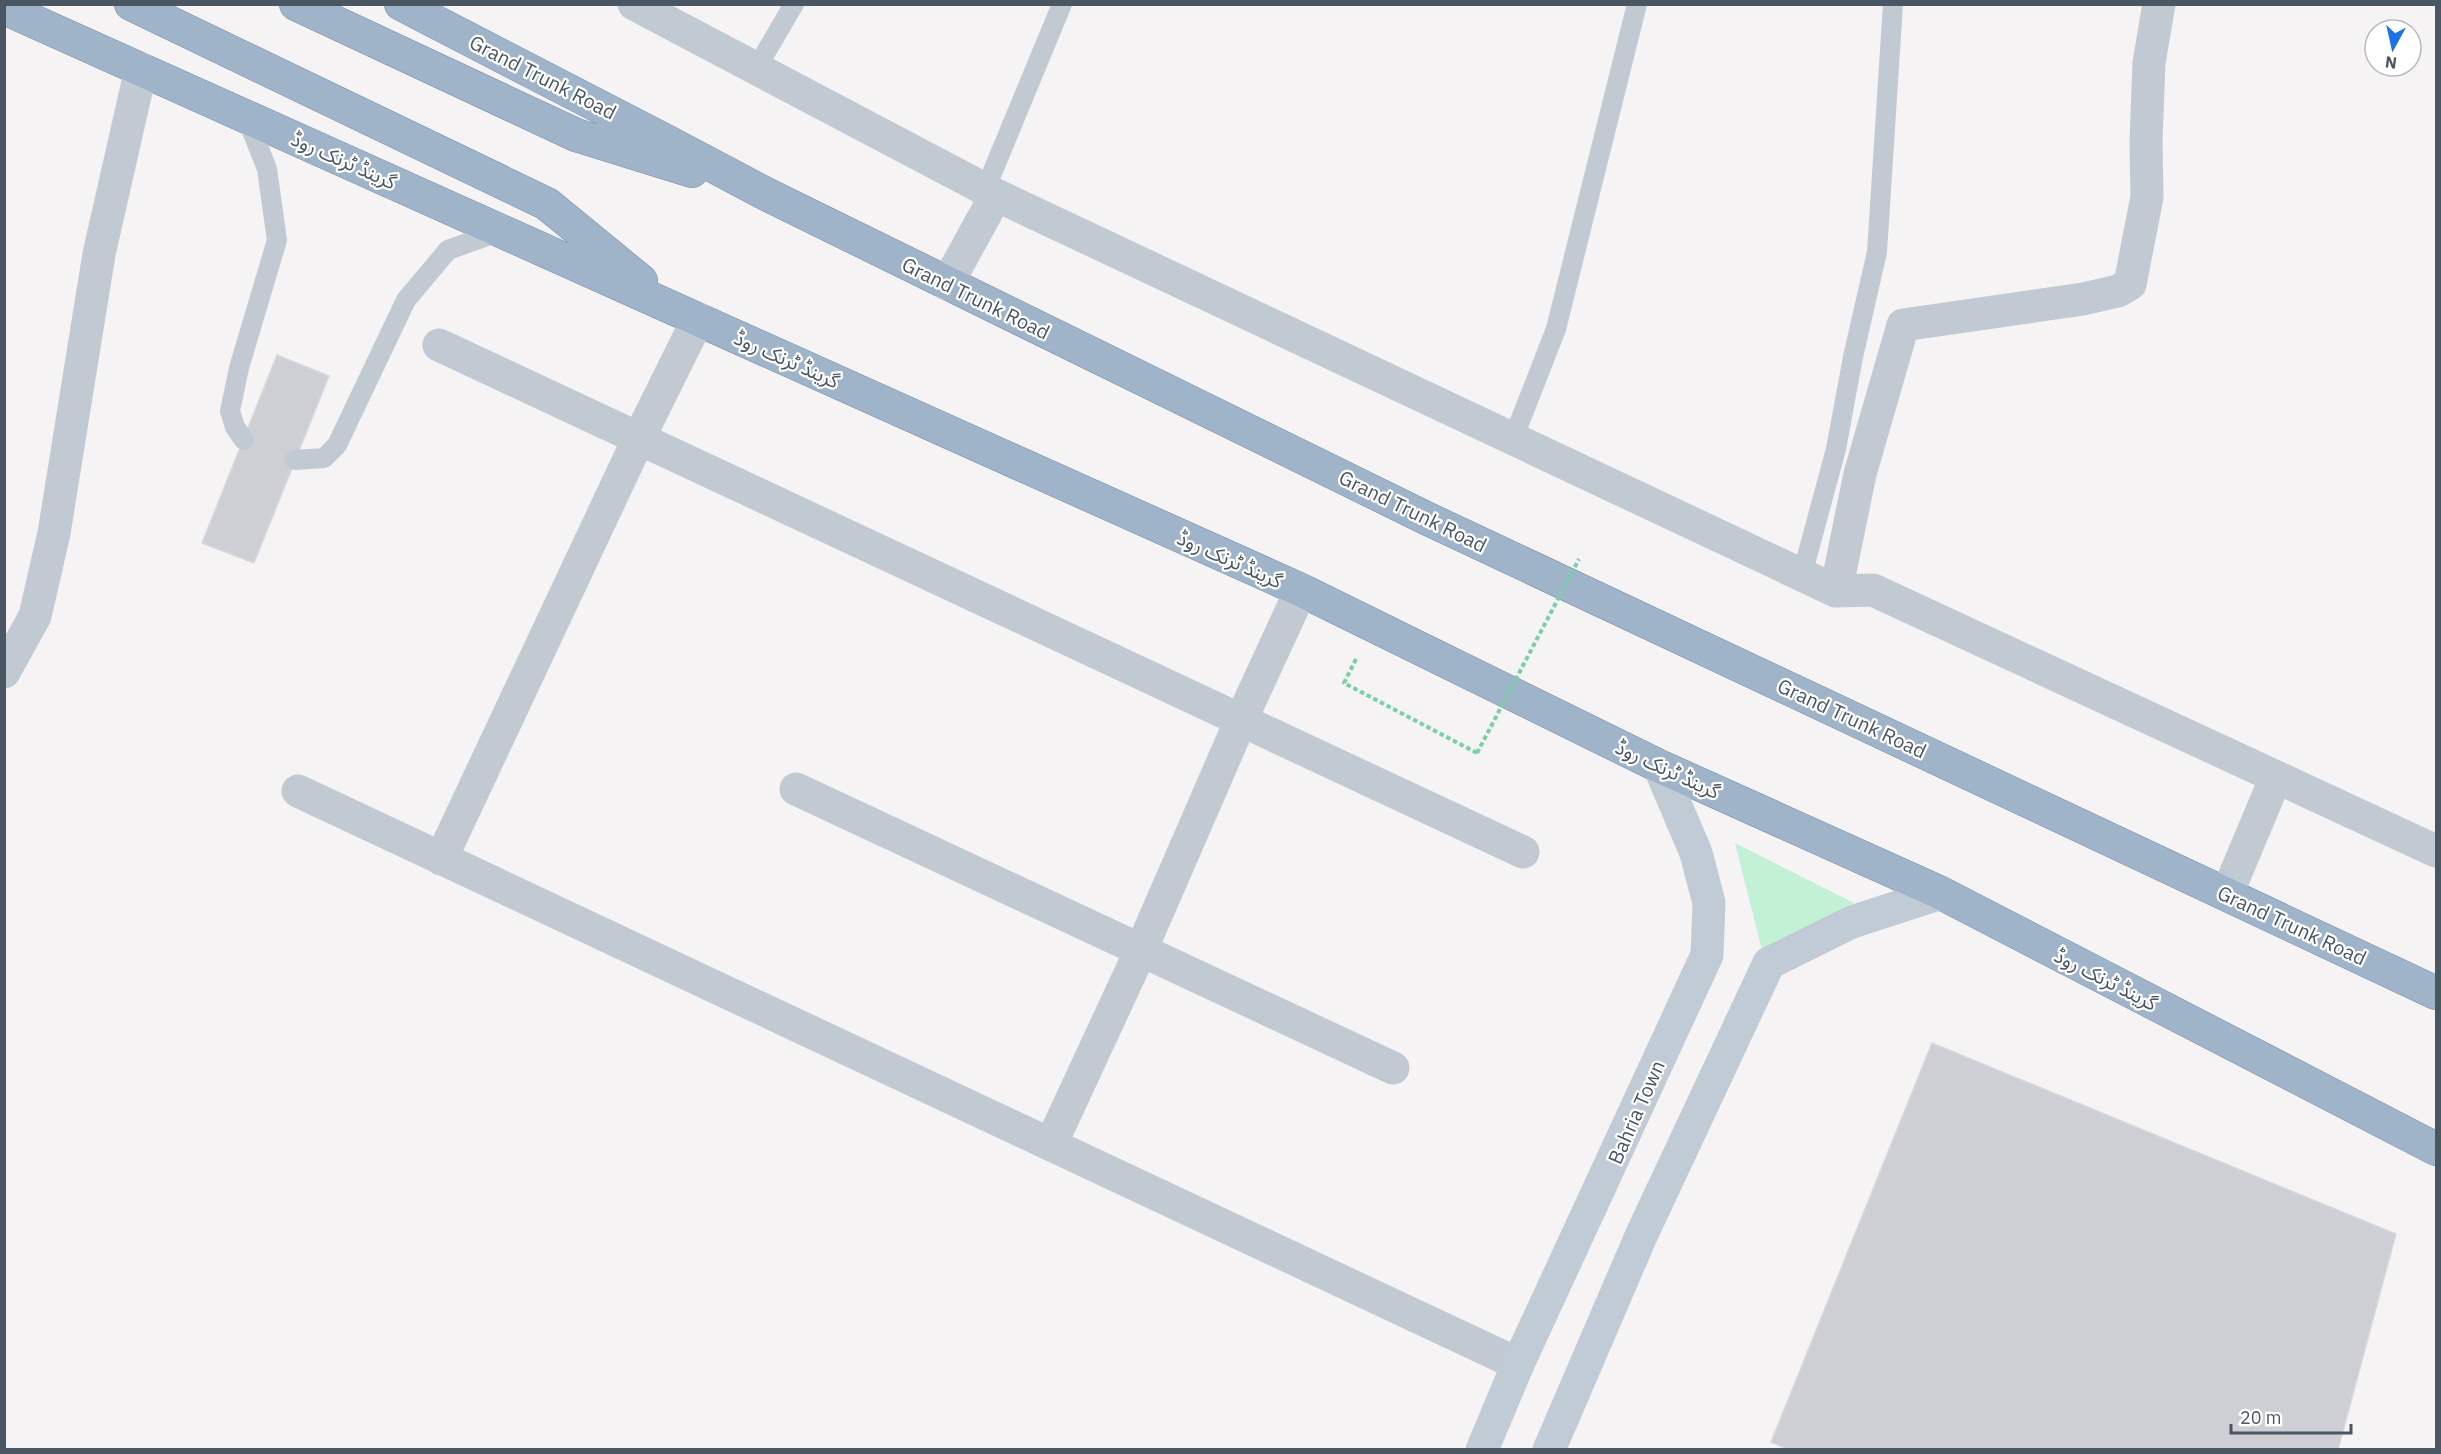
<svg xmlns="http://www.w3.org/2000/svg" width="2441" height="1454" viewBox="0 0 2441 1454" font-family="'IBM Plex Sans','Noto Sans Arabic',sans-serif">
<style>
.green{fill:#c3f1d5}
.building{fill:#cdcfd5;stroke:#d7d9de;stroke-width:1.5}
.lines{fill:none;stroke-linecap:round;stroke-linejoin:round}
.trunk-casing{stroke:#7690ad;stroke-width:34}
.path{stroke:#7ad0a6;stroke-width:4;stroke-dasharray:4.5 3;stroke-linecap:butt}
.service{stroke:#c1cad2;stroke-width:20}
.minor{stroke:#c1cad2;stroke-width:33}
.secondary{stroke:#c1cbd6;stroke-width:33}
.trunk{stroke:#9fb4c9;stroke-width:33}
.path-bridge{stroke:#7ad0a6;stroke-width:4;stroke-dasharray:4.5 3;stroke-linecap:butt}
.labels{text-anchor:middle;dominant-baseline:central;stroke-width:4.5;stroke-linejoin:round;paint-order:stroke}
.street-label{font-size:20px;fill:#4a5661;stroke:#fff}
</style>
<rect width="100%" height="100%" fill="#f5f3f3"/>
<path class="green" d="M 1735,843 L 1854,903 L 1762,950 Z"/>
<path class="building" d="M 277,355 L 329,376 L 254,563 L 202,543 Z
M 1932,1043 L 2396,1234 L 2338,1450 L 1789,1450 L 1771,1442 Z"/>
<g class="lines">
<defs>
<path id="trunk" d="M 131,4 L 547,204 L 641,281
M 296,4 L 576,135 L 692,171
M 401,4 L 666,141 L 766,194 L 1428,519 L 2436,993
M 4,8 L 1301,590 L 1659,766 L 1941,893 L 2436,1149"/>
</defs>
<use href="#trunk" class="trunk-casing"/>
<path class="path" d="M 1356,659 L 1344,683 L 1477,753"/>
<path class="service" d="M 756,69 L 794,4
M 985,190 L 1062,4
M 1513,439 L 1556,329 L 1637,4
M 244,440 L 235,427 L 230,411 L 239,368 L 277,240 L 267,169 L 246,116
M 295,460 L 324,458 L 337,445 L 406,300 L 448,250 L 501,231
M 1802,575 L 1836,449 L 1853,357 L 1877,252 L 1893,4"/>
<path class="minor" d="M 634,4 L 996,195 L 1802,575 L 1836,591 L 1873,590 L 2436,851
M 947,284 L 996,195
M 439,345 L 1523,852
M 1836,591 L 1860,474 L 1903,325 L 2083,299 L 2118,291 L 2130,284 L 2147,197 L 2146,141 L 2149,63 L 2159,4
M 4,672 L 35,616 L 54,533 L 99,254 L 141,69
M 796,789 L 1393,1068
M 298,791 L 1518,1364
M 441,859 L 639,438 L 698,319
M 2227,894 L 2276,777
M 1051,1144 L 1141,950 L 1241,720 L 1301,590"/>
<path class="secondary" d="M 1482,1450 L 1518,1364 L 1707,955 L 1709,903 L 1696,853 L 1659,766
M 1549,1450 L 1641,1236 L 1769,963 L 1852,922 L 1941,893"/>
<use href="#trunk" class="trunk"/>
<path class="path-bridge" d="M 1477,753 L 1579,559"/>
</g>
<g class="labels">
<g class="street-label">
<text transform="translate(543 77) rotate(27)">Grand Trunk Road</text>
<text transform="translate(344 160) rotate(24)">گرینڈ ٹرنک روڈ</text>
<text transform="translate(976 298) rotate(26)">Grand Trunk Road</text>
<text transform="translate(787 359) rotate(24)">گرینڈ ٹرنک روڈ</text>
<text transform="translate(1413 511) rotate(26)">Grand Trunk Road</text>
<text transform="translate(1230 559) rotate(24)">گرینڈ ٹرنک روڈ</text>
<text transform="translate(1852 718) rotate(25)">Grand Trunk Road</text>
<text transform="translate(1668 769) rotate(25)">گرینڈ ٹرنک روڈ</text>
<text transform="translate(2292 925) rotate(25)">Grand Trunk Road</text>
<text transform="translate(2106 979) rotate(27)">گرینڈ ٹرنک روڈ</text>
<text transform="translate(1636 1112) rotate(-66)">Bahria Town</text>
</g>
</g>
<rect width="2441" height="1454" fill="none" stroke="#4a5661" stroke-width="12"/>
<g transform="translate(2393 48) rotate(188)"><circle r="28" fill="#ffffff" stroke="#b7bbc0" stroke-width="1.5"/>
<path d="M0-4.5L10 22L0 15L-10 22Z" fill="#1a73e8"/>
<text y="-9" font-size="16" font-weight="bold" text-anchor="middle" fill="#4a5661">N</text>
</g>
<path d="M2231 1424v9h120v-9" fill="none" stroke="#4a5661" stroke-width="3"/>
<text x="2240" y="1424" font-size="18" fill="#4a5661" stroke="#ffffff" stroke-width="4.5" paint-order="stroke">20 m</text>
</svg>
